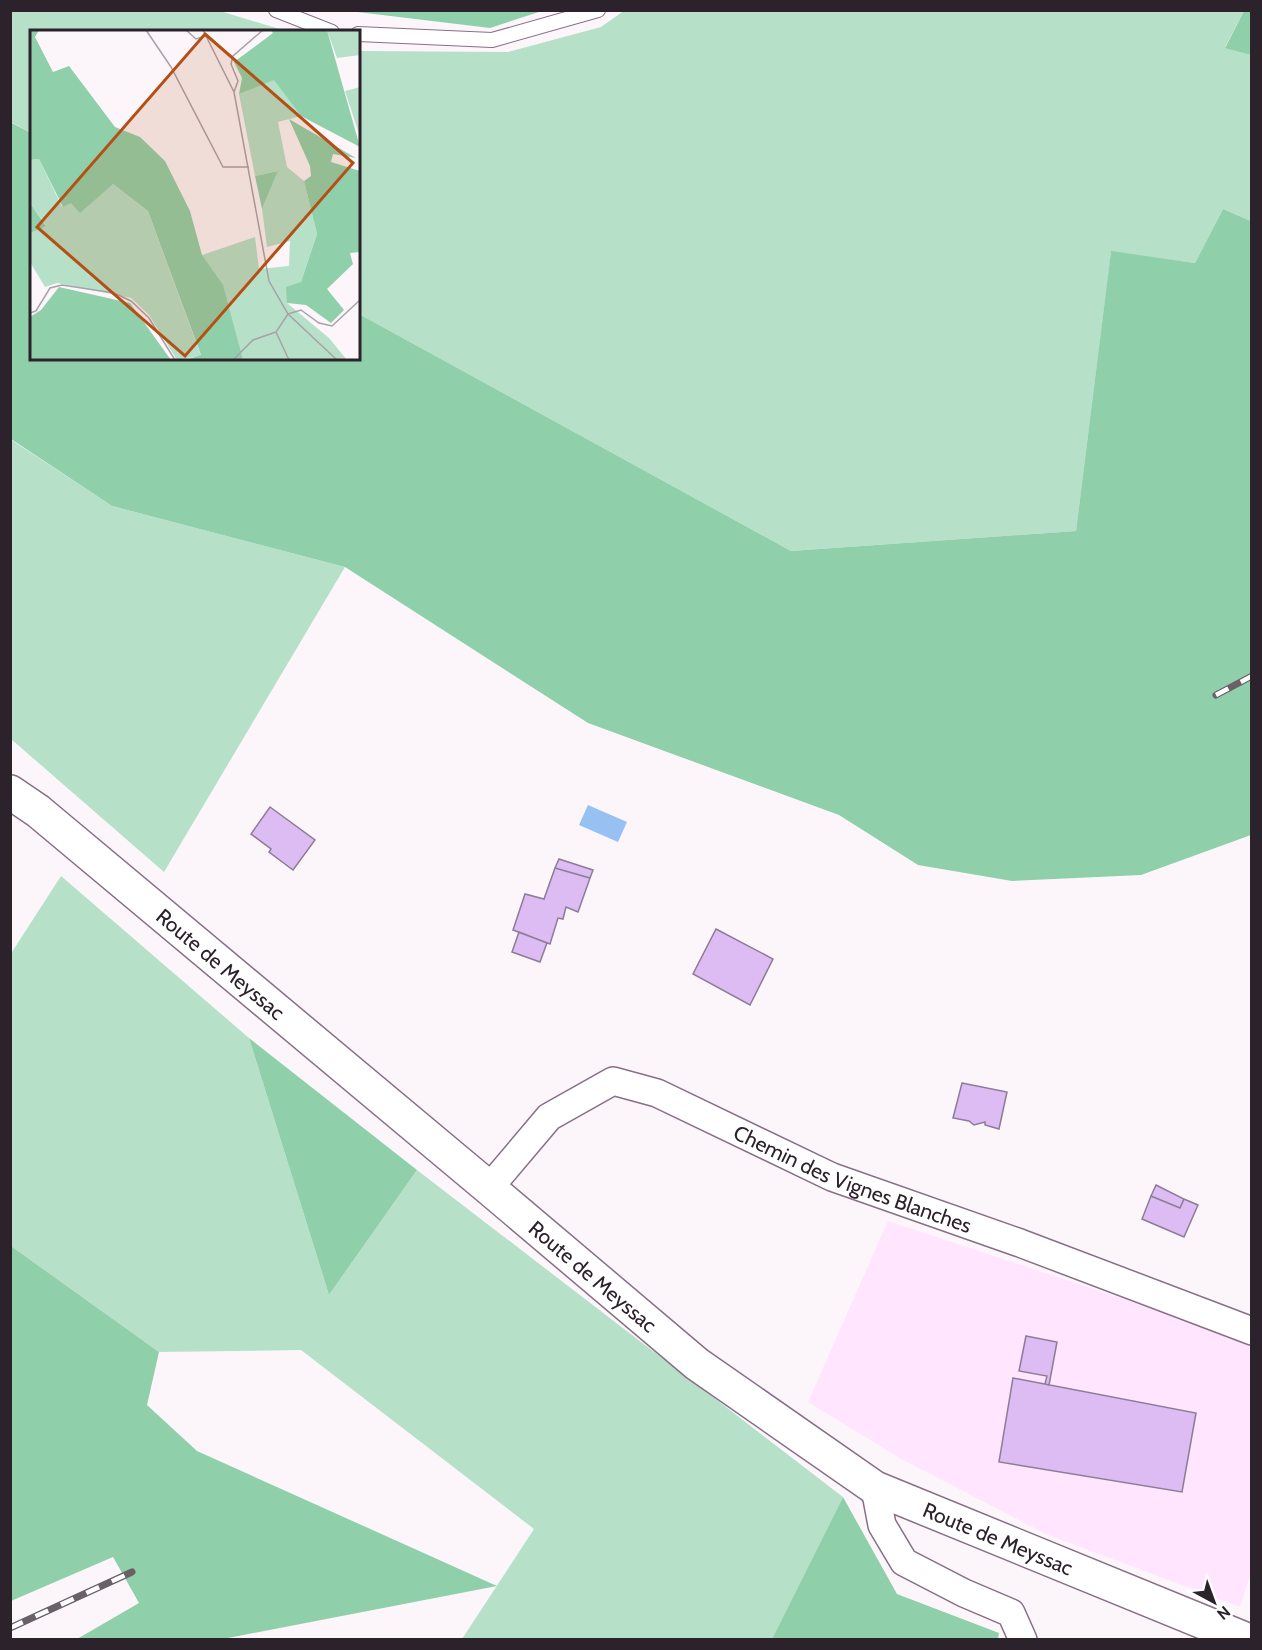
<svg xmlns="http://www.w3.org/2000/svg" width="1262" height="1650" viewBox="0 0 1262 1650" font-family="Cabin,sans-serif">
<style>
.built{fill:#ffe5fe}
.green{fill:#b6e1c8}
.forest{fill:#8fd0ab}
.water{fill:#96c1f2}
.building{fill:#ddbbf3;stroke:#8c7c97;stroke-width:1.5}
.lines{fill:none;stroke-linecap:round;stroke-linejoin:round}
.service-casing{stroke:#876f86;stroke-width:16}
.minor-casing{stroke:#876f86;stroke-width:30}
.secondary-casing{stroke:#876f86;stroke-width:36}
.service{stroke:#fff;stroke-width:14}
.minor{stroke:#fff;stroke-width:27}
.secondary{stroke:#fff;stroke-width:33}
.rail-casing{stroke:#696068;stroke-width:7}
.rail{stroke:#fff;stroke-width:4.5;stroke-dasharray:14;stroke-linecap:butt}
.labels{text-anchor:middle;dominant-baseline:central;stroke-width:4.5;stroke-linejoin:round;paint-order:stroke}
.street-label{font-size:21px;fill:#2c222b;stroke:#fff}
.inset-road{fill:none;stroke:#a9a1a8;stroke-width:1.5}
.view{fill:#b35015;fill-opacity:0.15;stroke:#b35015;stroke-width:3}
.inset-edge{fill:none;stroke:#2c222b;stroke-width:3}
</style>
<rect width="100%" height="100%" fill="#fcf6fb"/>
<path class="built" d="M 888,1221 L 1251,1341 L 1252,1569 L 1240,1607 L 1046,1534 L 903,1460 L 808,1402 Z"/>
<path class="green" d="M 625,10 L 1244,11 L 1225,47 L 1251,55 L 1251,221 L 1223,209 L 1195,263 L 1111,252 L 1076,531 L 791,551 L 359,314 L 359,51 L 508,52 L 601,27 Z
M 11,11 L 220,11 L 286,31 L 32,32 L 31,133 L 11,122 Z
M 10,439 L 112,506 L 345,567 L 164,872 L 11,739 Z
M 61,876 L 249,1038 L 329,1295 L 417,1170 L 843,1497 L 772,1639 L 462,1639 L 534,1529 L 301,1350 L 159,1352 L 11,1246 L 10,955 Z"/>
<path class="forest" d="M 349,11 L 542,11 L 490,28 Z
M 1244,11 L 1251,11 L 1251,55 L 1225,48 Z
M 10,122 L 31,133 L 32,358 L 358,358 L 359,314 L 791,551 L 1076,531 L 1111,251 L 1195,263 L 1223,209 L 1251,221 L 1251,835 L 1141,875 L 1012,881 L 918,865 L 839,815 L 588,723 L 345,567 L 112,506 L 11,439 Z
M 249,1038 L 417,1170 L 329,1295 Z
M 11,1246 L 159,1352 L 147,1405 L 197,1451 L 497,1586 L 223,1639 L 77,1639 L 139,1603 L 113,1557 L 11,1601 Z
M 843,1497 L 897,1594 L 999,1633 L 998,1639 L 772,1639 Z"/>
<path class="water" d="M 588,805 L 627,822 L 618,842 L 579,825 Z"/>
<path class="building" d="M 270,807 L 315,840 L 293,870 L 269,852 L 271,849 L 251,834 Z
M 559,859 L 593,870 L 590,878 L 555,868 Z
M 555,868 L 590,878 L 578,912 L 566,907 L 563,919 L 558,918 L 550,944 L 513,930 L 525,894 L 544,899 Z
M 716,929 L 773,959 L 750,1005 L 693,974 Z
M 519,932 L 547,943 L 540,962 L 512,952 Z
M 962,1083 L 1007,1092 L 999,1129 L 985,1125 L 985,1122 L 974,1125 L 969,1121 L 953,1118 Z
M 1156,1185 L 1184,1199 L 1180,1208 L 1151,1196 Z
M 1151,1196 L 1180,1208 L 1184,1199 L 1198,1205 L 1184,1237 L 1142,1219 Z
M 1026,1336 L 1057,1342 L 1049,1385 L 1045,1384 L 1047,1376 L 1019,1371 Z
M 1013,1378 L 1196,1413 L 1182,1492 L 999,1462 Z"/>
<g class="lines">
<defs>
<path id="service" d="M 276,10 L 332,32
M 358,34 L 492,40 L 598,10"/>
<g id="minor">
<path id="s1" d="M 489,1188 L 549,1117 L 613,1081 L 657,1093 L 832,1177 L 1020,1243 L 1252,1331"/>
<path d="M 875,1488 L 882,1525 L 904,1562 L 964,1593 L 1011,1613 L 1023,1640"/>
</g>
<g id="secondary">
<path id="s2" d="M 10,792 L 38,811 L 489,1188 L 697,1364 L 875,1488 L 1247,1640"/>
</g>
</defs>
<use href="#service" class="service-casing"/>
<use href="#minor" class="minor-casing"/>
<use href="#secondary" class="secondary-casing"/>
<use href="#service" class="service"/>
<use href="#minor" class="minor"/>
<use href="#secondary" class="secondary"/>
<defs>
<path id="rail" d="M 1216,695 L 1252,676
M 10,1628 L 132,1572"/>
</defs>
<use href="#rail" class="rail-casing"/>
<use href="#rail" class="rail"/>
</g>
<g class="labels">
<g class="street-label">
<text stroke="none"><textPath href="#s2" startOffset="272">Route de Meyssac</textPath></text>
<text stroke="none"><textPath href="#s1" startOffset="426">Chemin des Vignes Blanches</textPath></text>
<text stroke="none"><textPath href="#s2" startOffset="758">Route de Meyssac</textPath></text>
<text stroke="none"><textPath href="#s2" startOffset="1244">Route de Meyssac</textPath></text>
</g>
</g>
<g transform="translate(30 30)">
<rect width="330" height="330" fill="#fcf6fb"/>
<path d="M 297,0 L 330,0 L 330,25 L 307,28 ZM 244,49 L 271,86 L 248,92 L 257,137 L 274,151 L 287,204 L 271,252 L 257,273 L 299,308 L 317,330 L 213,330 L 172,225 L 225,207 L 229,239 L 259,236 L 260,211 L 237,217 L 232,179 L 248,141 L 225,146 L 209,64 ZM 330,57 L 330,107 L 315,61 ZM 9,129 L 32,177 L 83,154 L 118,181 L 171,326 L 147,330 L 119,285 L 101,268 L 27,253 L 15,257 L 0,232 L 0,202 L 16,195 L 0,173 L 0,130 Z" fill="#b6e1c8"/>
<path d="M 0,0 L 9,0 L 5,7 L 23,42 L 39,36 L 85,97 L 110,107 L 135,131 L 160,181 L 172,225 L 193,255 L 213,330 L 156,330 L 171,325 L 118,181 L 83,154 L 50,183 L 41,173 L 33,177 L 9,129 L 0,130 ZM 241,0 L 297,0 L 330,117 L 271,86 L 244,50 L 209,64 L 212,48 L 204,32 L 243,3 ZM 259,89 L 326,128 L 303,124 L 301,132 L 330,141 L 330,222 L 320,223 L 323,234 L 297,259 L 314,280 L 301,293 L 276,275 L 257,273 L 256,257 L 271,252 L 287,204 L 274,151 L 281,146 L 280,136 ZM 248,141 L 232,179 L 225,146 ZM 0,173 L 16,196 L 0,203 ZM 29,257 L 100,273 L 141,330 L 0,330 L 0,287 L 11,280 Z" fill="#8fd0ab"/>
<path class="inset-road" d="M 116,0 L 141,37 L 193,137 L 219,137M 156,0 L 166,9 L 176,6M 173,0 L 204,62 L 239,251 L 258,284 L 307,330M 204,62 L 208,51 L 201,34 L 203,26 L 233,0M 0,283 L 6,281 L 20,258 L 32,255 L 84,263 L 101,271 L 119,288 L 145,330M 203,330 L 223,310 L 246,302M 259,330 L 246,302 L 258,284 L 271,280 L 289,293 L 302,296 L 330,270"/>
<path class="view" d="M 175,4 L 323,133 L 155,326 L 7,197 Z"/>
<rect width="330" height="330" class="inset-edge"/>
</g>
<rect width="1262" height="1650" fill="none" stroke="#2c222b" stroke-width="24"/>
<g transform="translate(1214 1602) rotate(139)" stroke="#ffffff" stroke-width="4.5" paint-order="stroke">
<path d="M0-4.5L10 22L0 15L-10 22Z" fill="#2c222b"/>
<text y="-9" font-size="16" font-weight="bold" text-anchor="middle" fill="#2c222b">N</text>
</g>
</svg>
